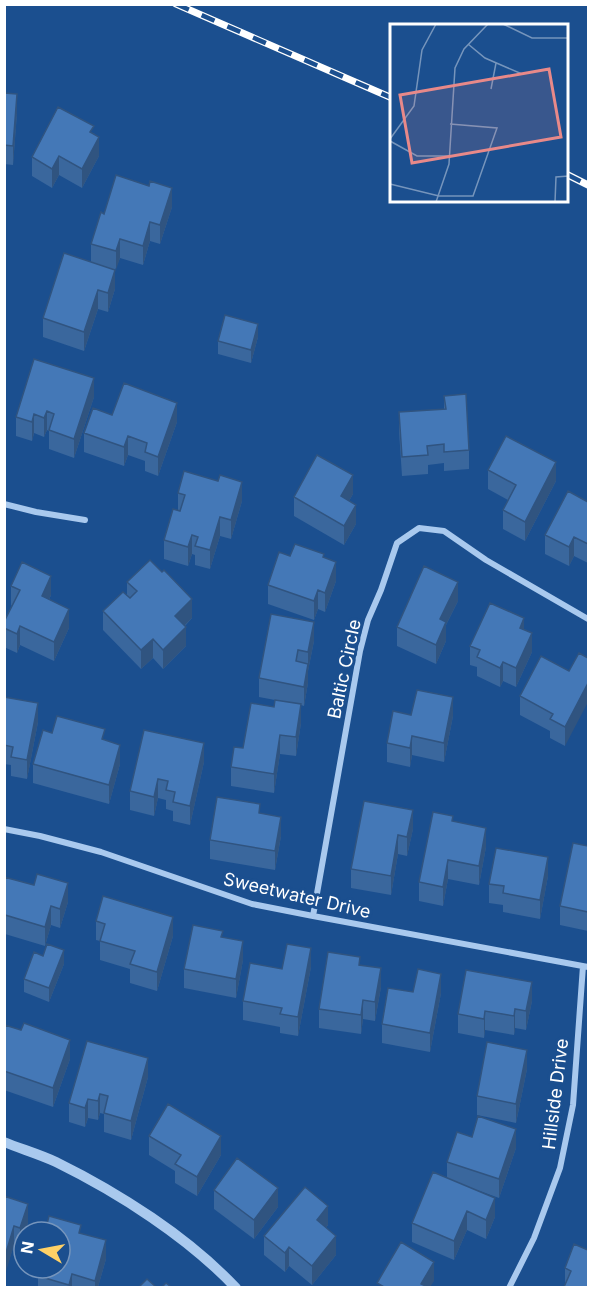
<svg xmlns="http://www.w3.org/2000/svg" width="593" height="1292" viewBox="0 0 593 1292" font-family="Inter,sans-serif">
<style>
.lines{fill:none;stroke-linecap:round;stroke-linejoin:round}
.minor{stroke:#a9c9ee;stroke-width:6}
.tertiary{stroke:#a9c9ee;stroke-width:10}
.rail-casing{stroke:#fff;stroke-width:7}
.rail{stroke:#1b4f8f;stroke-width:4.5;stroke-dasharray:14;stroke-linecap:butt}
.wall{fill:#3a679d}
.shaded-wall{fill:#305480}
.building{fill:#4478b7;stroke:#305480;stroke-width:1.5}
.labels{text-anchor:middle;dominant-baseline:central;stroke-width:6;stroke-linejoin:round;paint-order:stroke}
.street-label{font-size:18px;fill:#fff;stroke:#1b4f8f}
.inset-road{fill:none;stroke:#7695bc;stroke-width:1.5}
.view{fill:#e88989;fill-opacity:0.15;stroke:#e88989;stroke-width:3}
.inset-edge{fill:none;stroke:#fff;stroke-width:3}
</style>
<rect width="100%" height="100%" fill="#1b4f8f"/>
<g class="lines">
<path class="minor" d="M 4,504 L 36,512 L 85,520
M 4,829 L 40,836 L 101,852 L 252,904 L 313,916 L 588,967
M 313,916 L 360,651 L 368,620 L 381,590 L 397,543 L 419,528 L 444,531 L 486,560 L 588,619
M 509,1288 L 534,1238 L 560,1168 L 573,1105 L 583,966"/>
<path class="tertiary" d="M 4,1142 C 21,1149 39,1154 56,1162 C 119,1193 188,1237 236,1288"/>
<defs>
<path id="rail" d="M 176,4 L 392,98
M 568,175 L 588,185"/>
</defs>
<use href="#rail" class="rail-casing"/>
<use href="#rail" class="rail"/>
</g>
<path class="wall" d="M 4,93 L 17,113 L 13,165 L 4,164 Z
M 94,133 L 99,156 L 82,188 L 59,175 L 52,188 L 32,176 L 32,157 Z
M 172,207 L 160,244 L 150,241 L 143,265 L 120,258 L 115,270 L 115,289 L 108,312 L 98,309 L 84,351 L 43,337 L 43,318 L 91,262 L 91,244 L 104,214 Z
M 258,337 L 251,363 L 218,354 L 218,341 Z
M 444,396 L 469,450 L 469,469 L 444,471 L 444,463 L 428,465 L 428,474 L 402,476 L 399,431 L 399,412 L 444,409 Z
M 94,397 L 74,458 L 49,449 L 49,431 L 47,430 L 44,437 L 34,433 L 32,441 L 16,436 L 16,417 Z
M 112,415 L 177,422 L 158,476 L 145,471 L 145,461 L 128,455 L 124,466 L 84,452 L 84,433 Z
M 488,470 L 556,481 L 525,541 L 503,529 L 503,510 L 508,500 L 488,489 Z
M 178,493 L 242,501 L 231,539 L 220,536 L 210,569 L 195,565 L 195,555 L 192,554 L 188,566 L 164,559 L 164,540 L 178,510 Z
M 353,494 L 349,501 L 356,524 L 344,545 L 294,516 L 294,497 Z
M 588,502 L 588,563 L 574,556 L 569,566 L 545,554 L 545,535 Z
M 290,556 L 324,558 L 336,581 L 325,612 L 318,609 L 314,620 L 268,604 L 268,585 Z
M 162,572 L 192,618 L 185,626 L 186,646 L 163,669 L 153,658 L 141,669 L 103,630 L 103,611 L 127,596 L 127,582 Z
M 11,586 L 51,595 L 49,600 L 69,628 L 54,661 L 20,645 L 17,653 L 4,647 L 4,622 L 12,606 L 11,605 Z
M 458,601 L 446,625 L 446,641 L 436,664 L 397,646 L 397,627 Z
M 271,614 L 314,641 L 308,671 L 308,683 L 304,706 L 301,705 L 301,723 L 296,756 L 280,754 L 274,793 L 231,786 L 231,767 L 274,707 L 275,700 L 259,697 L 259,678 Z
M 524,629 L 532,652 L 516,687 L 503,681 L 500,687 L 477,676 L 477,667 L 470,665 L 470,646 Z
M 569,671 L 565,746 L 550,738 L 550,731 L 520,715 L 520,696 Z
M 4,697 L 38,722 L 27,779 L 11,776 L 11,765 L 4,764 Z
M 411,715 L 453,716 L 444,762 L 412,755 L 410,767 L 387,762 L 387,743 Z
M 144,730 L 204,762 L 190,825 L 173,821 L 173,811 L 166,809 L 166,800 L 158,798 L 154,816 L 130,810 L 130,791 Z
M 52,733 L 105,740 L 120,764 L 109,804 L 33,783 L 33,764 Z
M 364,801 L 413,829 L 407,856 L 398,854 L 391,895 L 351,888 L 351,869 Z
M 453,822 L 486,847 L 479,885 L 448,879 L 443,906 L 419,901 L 419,882 Z
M 281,836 L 275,870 L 210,859 L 210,840 Z
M 588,846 L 588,931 L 560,925 L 560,906 Z
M 548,876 L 540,919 L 503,912 L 503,905 L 489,903 L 489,884 Z
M 4,877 L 68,902 L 60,928 L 51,925 L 45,946 L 5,934 L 4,936 Z
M 96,921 L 173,936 L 157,991 L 130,983 L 130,969 L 100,960 L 100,941 L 96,940 Z
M 223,937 L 243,960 L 236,998 L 184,988 L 184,969 Z
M 43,956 L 64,964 L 49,1002 L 24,992 L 24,979 Z
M 360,965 L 381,987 L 375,1021 L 363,1019 L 361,1034 L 319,1028 L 319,1009 Z
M 311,967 L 298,1036 L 280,1033 L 280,1027 L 243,1020 L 243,1001 L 282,969 Z
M 413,992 L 441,993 L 430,1052 L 382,1043 L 382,1024 Z
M 532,1001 L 526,1030 L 515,1028 L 514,1035 L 485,1030 L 484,1038 L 458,1033 L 458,1014 Z
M 4,1026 L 70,1059 L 53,1107 L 4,1090 Z
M 527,1069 L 516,1123 L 477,1115 L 477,1096 Z
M 148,1077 L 131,1140 L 104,1132 L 104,1114 L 100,1113 L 98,1120 L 88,1118 L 85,1127 L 69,1122 L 69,1103 Z
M 149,1136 L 221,1155 L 197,1196 L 175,1183 L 175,1171 L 149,1155 Z
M 472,1137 L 516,1148 L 499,1198 L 477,1190 L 495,1217 L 486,1239 L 467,1230 L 454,1260 L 412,1242 L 412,1223 L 447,1178 L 447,1162 Z
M 214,1190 L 278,1207 L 254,1239 L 214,1209 Z
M 4,1196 L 28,1223 L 24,1232 L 20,1247 L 14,1245 L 4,1275 Z
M 328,1225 L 326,1228 L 336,1255 L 312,1285 L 289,1266 L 285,1272 L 264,1255 L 264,1236 Z
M 81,1233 L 106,1259 L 98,1287 L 38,1287 L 38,1276 Z
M 588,1250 L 565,1286 L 565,1268 Z"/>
<path class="shaded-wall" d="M 17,94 L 17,113 L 13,165 L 13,146 Z
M 99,137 L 99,156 L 82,188 L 82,169 Z
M 59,156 L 59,175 L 52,188 L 52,169 Z
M 172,188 L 172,207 L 160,244 L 160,225 Z
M 150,222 L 150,241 L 143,265 L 143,246 Z
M 120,239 L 120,258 L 116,270 L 116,251 Z
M 115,270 L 115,289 L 108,312 L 108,293 Z
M 98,290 L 98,309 L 84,351 L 84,332 Z
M 258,324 L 258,337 L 251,363 L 251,350 Z
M 94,378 L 94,397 L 74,458 L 74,439 Z
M 177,403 L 177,422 L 158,476 L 158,457 Z
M 47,411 L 47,430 L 44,437 L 44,418 Z
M 34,414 L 34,433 L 32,441 L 32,422 Z
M 128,436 L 128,455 L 124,466 L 124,447 Z
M 556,462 L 556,481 L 525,541 L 525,522 Z
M 353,475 L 353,494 L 341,515 L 341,496 Z
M 242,482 L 242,501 L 231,539 L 231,520 Z
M 356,505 L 356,524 L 344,545 L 344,526 Z
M 220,517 L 220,536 L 210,569 L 210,550 Z
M 192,535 L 192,554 L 188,566 L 188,547 Z
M 574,537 L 574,556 L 569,566 L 569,547 Z
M 5,556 L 5,575 L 4,577 L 4,558 Z
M 336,562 L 336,581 L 325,612 L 325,593 Z
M 51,576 L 51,595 L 42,615 L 42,596 Z
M 458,582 L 458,601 L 446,625 L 446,641 L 436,664 L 436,645 L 440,619 Z
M 318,590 L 318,609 L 314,620 L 314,601 Z
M 192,599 L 192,618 L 175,635 L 175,616 Z
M 69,609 L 69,628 L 54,661 L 54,642 Z
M 524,618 L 524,637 L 520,628 Z
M 314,622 L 314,641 L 308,671 L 308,683 L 304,706 L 304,687 L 308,664 L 308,652 Z
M 20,626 L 20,645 L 17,653 L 17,634 Z
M 186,627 L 186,646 L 163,669 L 163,650 Z
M 532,633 L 532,652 L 516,687 L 516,668 Z
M 153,639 L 153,658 L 141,669 L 141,650 Z
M 503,662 L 503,681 L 500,687 L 500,668 Z
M 588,683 L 588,702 L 565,746 L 565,727 Z
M 453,697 L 453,716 L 444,762 L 444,743 Z
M 38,703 L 38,722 L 27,779 L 27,760 Z
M 301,704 L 301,723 L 296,756 L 296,737 Z
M 280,735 L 280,754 L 274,793 L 274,774 Z
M 412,736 L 412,755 L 410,767 L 410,748 Z
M 204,743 L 204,762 L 190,825 L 190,806 Z
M 120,745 L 120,764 L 109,804 L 109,785 Z
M 158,779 L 158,798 L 154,816 L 154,797 Z
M 413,810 L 413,829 L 407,856 L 407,837 Z
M 281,817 L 281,836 L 275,870 L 275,851 Z
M 486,828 L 486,847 L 479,885 L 479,866 Z
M 398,835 L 398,854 L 391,895 L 391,876 Z
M 548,857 L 548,876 L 540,919 L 540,900 Z
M 448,860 L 448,879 L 443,906 L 443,887 Z
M 68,883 L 68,902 L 60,928 L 60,909 Z
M 51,906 L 51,925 L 45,946 L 45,927 Z
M 173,917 L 173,936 L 157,991 L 157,972 Z
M 243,941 L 243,960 L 236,998 L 236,979 Z
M 311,948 L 311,967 L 298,1036 L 298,1017 Z
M 64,950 L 64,964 L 49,1002 L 49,988 Z
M 381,968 L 381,987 L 375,1021 L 375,1002 Z
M 441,974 L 441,993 L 430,1052 L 430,1033 Z
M 532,982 L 532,1001 L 526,1030 L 526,1011 Z
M 363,1000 L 363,1019 L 361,1034 L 361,1015 Z
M 515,1009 L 515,1028 L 514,1035 L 514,1016 Z
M 485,1011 L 485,1030 L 484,1038 L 484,1019 Z
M 70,1040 L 70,1059 L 53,1107 L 53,1088 Z
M 527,1050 L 527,1069 L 516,1123 L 516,1104 Z
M 148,1058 L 148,1077 L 131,1140 L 131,1121 Z
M 100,1094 L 100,1113 L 98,1120 L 98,1101 Z
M 88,1099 L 88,1118 L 85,1127 L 85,1108 Z
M 516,1129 L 516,1148 L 499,1198 L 499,1179 Z
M 221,1136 L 221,1155 L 197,1196 L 197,1177 Z
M 278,1188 L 278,1207 L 254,1239 L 254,1220 Z
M 495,1198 L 495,1217 L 486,1239 L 486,1220 Z
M 28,1204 L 28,1223 L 25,1232 L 24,1232 L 20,1247 L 20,1228 Z
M 328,1206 L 328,1225 L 317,1239 L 317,1220 Z
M 467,1211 L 467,1230 L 454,1260 L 454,1241 Z
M 14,1226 L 14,1245 L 5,1275 L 5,1256 Z
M 336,1236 L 336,1255 L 312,1285 L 312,1266 Z
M 106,1240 L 106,1259 L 98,1287 L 95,1287 L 95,1281 Z
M 289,1247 L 289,1266 L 285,1272 L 285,1253 Z
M 434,1262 L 434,1281 L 430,1287 L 421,1287 L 421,1284 Z
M 72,1274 L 72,1287 L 69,1287 L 69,1285 Z"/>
<path class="building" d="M 4,93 L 17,94 L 13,146 L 4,145 Z
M 58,107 L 94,126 L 90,132 L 99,137 L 82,169 L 59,156 L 52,169 L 32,157 Z
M 116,175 L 149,186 L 150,181 L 172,188 L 160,225 L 150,222 L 143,246 L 120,239 L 116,251 L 91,244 L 101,212 L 104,214 Z
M 64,253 L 115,270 L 108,293 L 98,290 L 84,332 L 43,318 Z
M 225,315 L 258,324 L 251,350 L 218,341 Z
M 34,359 L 94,378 L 74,439 L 49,430 L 54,414 L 47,411 L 44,418 L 34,414 L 32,422 L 16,417 Z
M 124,383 L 177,403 L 158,457 L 145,452 L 147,443 L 128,436 L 124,447 L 84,433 L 93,408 L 112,415 Z
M 466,394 L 469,450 L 444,452 L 444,444 L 427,446 L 428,455 L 402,457 L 399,412 L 446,409 L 444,396 Z
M 506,436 L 556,462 L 525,522 L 503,510 L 516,485 L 488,470 Z
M 317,455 L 353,475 L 341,496 L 356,505 L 344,526 L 294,497 Z
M 184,471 L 218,481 L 220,475 L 242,482 L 231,520 L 220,517 L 210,550 L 195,546 L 198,537 L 192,535 L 188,547 L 164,540 L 173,509 L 180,511 L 185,495 L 178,493 Z
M 568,491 L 588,502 L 588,544 L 574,537 L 569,547 L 545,535 Z
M 295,544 L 324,554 L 323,557 L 336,562 L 325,593 L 318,590 L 314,601 L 268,585 L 279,552 L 290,556 Z
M 150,560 L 162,572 L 164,570 L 192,599 L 175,616 L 186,627 L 163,650 L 153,639 L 141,650 L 103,611 L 123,592 L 130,598 L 137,591 L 127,582 Z
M 22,562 L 51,576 L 42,596 L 69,609 L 54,642 L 20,626 L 17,634 L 4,628 L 4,622 L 20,590 L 11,586 Z
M 424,566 L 458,582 L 440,619 L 446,622 L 436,645 L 397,627 Z
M 490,603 L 524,618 L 520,628 L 532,633 L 516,668 L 503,662 L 500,668 L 477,657 L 480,650 L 470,646 Z
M 271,614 L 314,622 L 308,652 L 298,650 L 296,661 L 308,664 L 304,687 L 259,678 Z
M 579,653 L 588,658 L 588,683 L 565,727 L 550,719 L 553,714 L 520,696 L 541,656 L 569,671 Z
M 417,690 L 453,697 L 444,743 L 412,736 L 410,748 L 387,743 L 393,711 L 411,715 Z
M 4,697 L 38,703 L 27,760 L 11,757 L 13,747 L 4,745 Z
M 275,700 L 301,704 L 296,737 L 280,735 L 274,774 L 231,767 L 234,747 L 243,748 L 251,703 L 274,707 Z
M 57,716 L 105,729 L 102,739 L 120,745 L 109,785 L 33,764 L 43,730 L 52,733 Z
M 144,730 L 204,743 L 190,806 L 173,802 L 175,792 L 166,790 L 168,781 L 158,779 L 154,797 L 130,791 Z
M 217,797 L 260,804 L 259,813 L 281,817 L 275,851 L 210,840 Z
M 364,801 L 413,810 L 407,837 L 398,835 L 391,876 L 351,869 Z
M 433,812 L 453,816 L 452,821 L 486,828 L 479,866 L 448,860 L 443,887 L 419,882 Z
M 573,843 L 588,846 L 588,912 L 560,906 Z
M 496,848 L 548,857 L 540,900 L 503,893 L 504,886 L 489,884 Z
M 37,874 L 68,883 L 60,909 L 51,906 L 45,927 L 5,915 L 4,917 L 4,877 L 34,885 Z
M 103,896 L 173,917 L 157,972 L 130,964 L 135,951 L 100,941 L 105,924 L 96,921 Z
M 193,925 L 223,931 L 221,937 L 243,941 L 236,979 L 184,969 Z
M 47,944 L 64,950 L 49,988 L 24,979 L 34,952 L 43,956 Z
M 287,944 L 311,948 L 298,1017 L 280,1014 L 282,1008 L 243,1001 L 250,963 L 282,969 Z
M 328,952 L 360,957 L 359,965 L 381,968 L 375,1002 L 363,1000 L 361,1015 L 319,1009 Z
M 418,969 L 441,974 L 430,1033 L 382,1024 L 388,988 L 413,992 Z
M 466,970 L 532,982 L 526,1011 L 515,1009 L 514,1016 L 485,1011 L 484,1019 L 458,1014 Z
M 24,1023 L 70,1040 L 53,1088 L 4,1071 L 5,1025 L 21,1030 Z
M 87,1041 L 148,1058 L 131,1121 L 104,1113 L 108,1096 L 100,1094 L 98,1101 L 88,1099 L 85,1108 L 69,1103 Z
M 487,1042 L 527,1050 L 516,1104 L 477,1096 Z
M 168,1104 L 221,1136 L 197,1177 L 175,1164 L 181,1155 L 149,1136 Z
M 478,1116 L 516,1129 L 499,1179 L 447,1162 L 457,1132 L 472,1137 Z
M 237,1158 L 278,1188 L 254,1220 L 214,1190 Z
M 433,1172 L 495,1198 L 486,1220 L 467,1211 L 454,1241 L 412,1223 Z
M 305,1187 L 328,1206 L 317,1220 L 336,1236 L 312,1266 L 289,1247 L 285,1253 L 264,1236 Z
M 4,1196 L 28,1204 L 20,1228 L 14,1226 L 5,1256 Z
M 49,1216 L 81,1225 L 79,1233 L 106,1240 L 95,1281 L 72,1274 L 69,1285 L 38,1276 L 41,1268 L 60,1268 L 60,1232 L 45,1232 Z
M 401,1242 L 434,1262 L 421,1284 L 428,1287 L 384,1287 L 377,1283 Z
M 574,1244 L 588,1250 L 588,1287 L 564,1287 L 571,1271 L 565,1268 Z
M 147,1279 L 156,1287 L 139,1287 Z
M 166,1283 L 171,1287 L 162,1287 Z"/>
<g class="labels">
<g class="street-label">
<text transform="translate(344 669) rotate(-78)">Baltic Circle</text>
<text transform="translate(297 895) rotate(13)">Sweetwater Drive</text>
<text transform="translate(555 1094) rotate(-83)">Hillside Drive</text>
</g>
</g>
<g transform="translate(390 24)">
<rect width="178" height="178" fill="#1b4f8f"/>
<path class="inset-road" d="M 113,0 L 142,14 L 179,14M 78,20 L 95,34 L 132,50M 101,65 L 106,39M 0,115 L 24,82 L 32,26 L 46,0M 0,117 L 27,132 L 60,132M 0,160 L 49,172 L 83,172 L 107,104 L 60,100M 46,178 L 59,140 L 65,44 L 74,25 L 98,0M 165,178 L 166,153 L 179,152"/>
<path class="view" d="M 159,45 L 171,113 L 22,139 L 10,71 Z"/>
<rect width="178" height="178" class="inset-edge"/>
</g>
<rect width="593" height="1292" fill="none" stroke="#ffffff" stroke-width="12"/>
<g transform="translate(42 1250) rotate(280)"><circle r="28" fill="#1b4f8f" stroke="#7695bc" stroke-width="1.5"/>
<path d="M0-4.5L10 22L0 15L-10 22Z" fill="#ffd166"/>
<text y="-9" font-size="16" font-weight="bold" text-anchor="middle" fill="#ffffff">N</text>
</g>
</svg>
